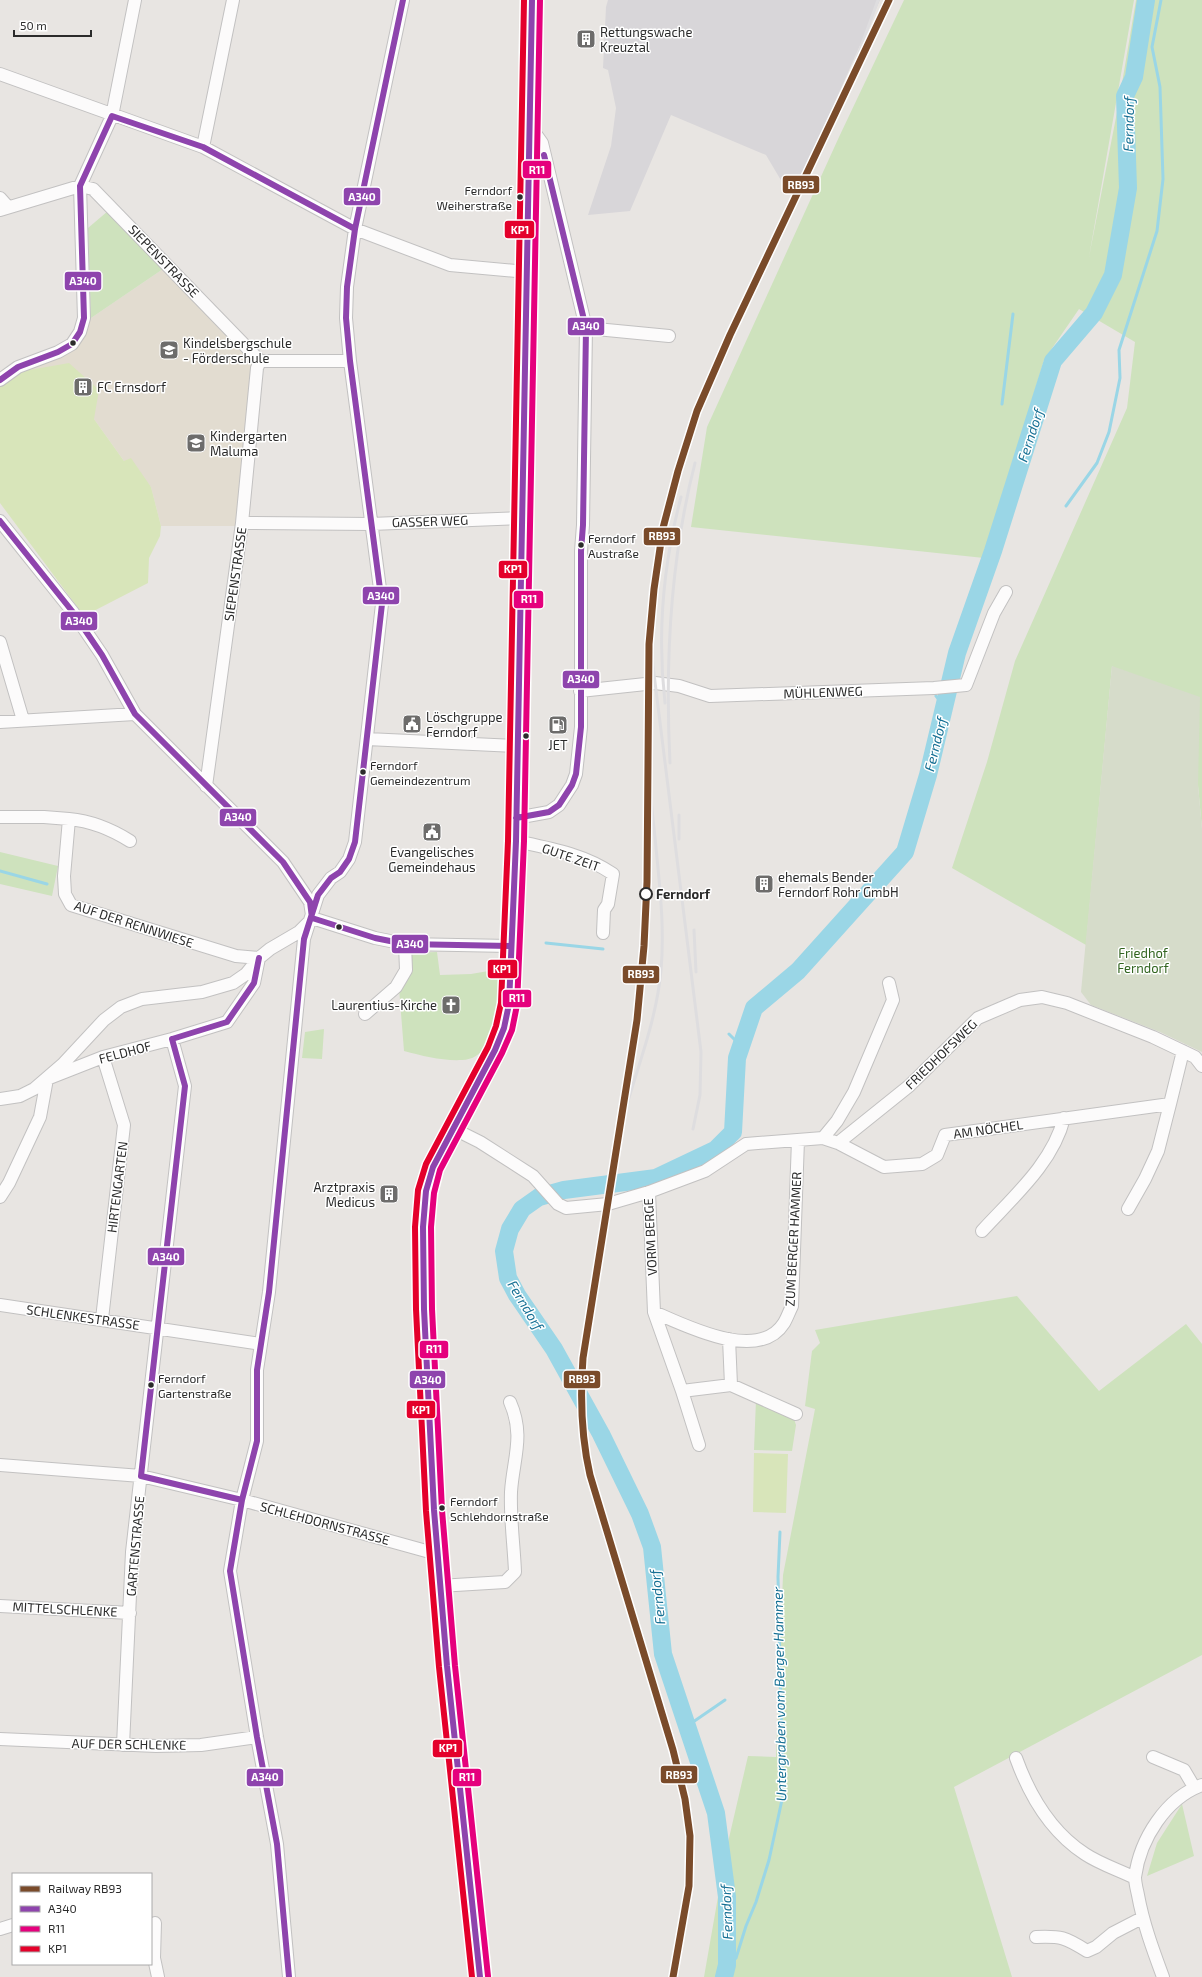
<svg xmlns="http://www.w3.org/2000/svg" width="1202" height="1977" viewBox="0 0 1202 1977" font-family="'Exo 2',sans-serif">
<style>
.industrial{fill:#d8d6d9}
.education{fill:#e2dcd0}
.green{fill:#cee2bd}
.cemetery{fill:#d6dcca}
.pitch{fill:#d8e5ba}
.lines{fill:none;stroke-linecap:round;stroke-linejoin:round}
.stream{stroke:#9ad6e6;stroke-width:3}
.river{stroke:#9ad6e6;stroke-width:18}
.street-casing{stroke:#c2c1c1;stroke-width:14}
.primary-casing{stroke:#c5c3c2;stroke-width:21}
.street{stroke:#fcfbfb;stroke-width:12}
.primary{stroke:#e5e1d5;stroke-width:19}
.rail{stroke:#dedddf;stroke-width:3}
.bus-1-casing{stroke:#fff;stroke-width:9}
.bus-2-casing{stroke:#fff;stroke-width:9}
.bus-3-casing{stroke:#fff;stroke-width:9}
.bus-1{stroke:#8e44ad;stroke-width:6}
.bus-2{stroke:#e5007d;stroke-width:6}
.bus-3{stroke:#e4002b;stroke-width:6}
.rail-1-casing{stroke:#fff;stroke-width:10}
.rail-1{stroke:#7a4b2a;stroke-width:7}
.bus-dot{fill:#2b2b2b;stroke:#fff;stroke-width:1.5}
.stop-dot{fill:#fff;stroke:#2b2b2b;stroke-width:2}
.labels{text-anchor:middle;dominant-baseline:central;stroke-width:3;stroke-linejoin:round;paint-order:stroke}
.bus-label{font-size:12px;fill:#2b2b2b;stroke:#fff;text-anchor:start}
.poi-label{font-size:13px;fill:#2b2b2b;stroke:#fff;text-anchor:start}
.street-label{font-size:13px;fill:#2b2b2b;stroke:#fff}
.stop-label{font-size:13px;font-weight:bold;fill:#2b2b2b;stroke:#fff;text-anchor:start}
.park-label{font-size:13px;fill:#31641f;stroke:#fff}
.water-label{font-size:14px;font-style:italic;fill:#167094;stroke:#fff}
.line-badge{stroke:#fff;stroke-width:1.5}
.badge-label{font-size:11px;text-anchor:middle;font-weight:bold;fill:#fff}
</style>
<rect width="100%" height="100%" fill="#e8e5e2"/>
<path class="industrial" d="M 608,0 L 880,0 L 797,188 L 782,182 L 766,155 L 671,115 L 630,211 L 588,215 L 611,146 L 616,108 L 608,70 L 603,68 L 606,7 Z"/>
<path class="education" d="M 163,269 L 257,368 L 235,526 L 161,526 L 151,487 L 124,461 L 94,419 L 18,372 L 76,346 L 91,318 Z"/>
<path class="green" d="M 904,0 L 1134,0 L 1089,257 L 1118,107 L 1136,0 L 1202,0 L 1202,829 L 1198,785 L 1112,666 L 1086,945 L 952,868 L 987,762 L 1015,661 L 1127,408 L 1135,342 L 1079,309 L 1044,360 L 984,558 L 691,527 L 707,427 L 839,137 Z
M 108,211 L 163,269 L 91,318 L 88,228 Z
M 0,852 L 58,866 L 52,896 L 0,884 Z
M 437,952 L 440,975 L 471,974 L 500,969 C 499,995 500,1059 462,1060 C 442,1061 423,1056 404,1051 L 399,988 L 409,953 Z
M 324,1029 L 322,1059 L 302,1058 L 305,1032 Z
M 1017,1296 L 1099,1391 L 1186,1324 L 1202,1344 L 1202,1655 L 954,1787 L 1012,1977 L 704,1977 L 726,1851 L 748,1756 L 776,1757 L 783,1575 L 815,1409 L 805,1406 L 812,1351 L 820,1343 L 815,1330 Z
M 756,1400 L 793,1416 L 796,1425 L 792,1451 L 754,1450 Z
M 1182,1804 L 1194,1856 L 1147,1876 L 1157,1843 Z"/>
<path class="cemetery" d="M 1112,666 L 1200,697 L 1198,785 L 1202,829 L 1202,1052 L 1160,1032 L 1091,1005 L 1081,992 Z"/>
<path class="pitch" d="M 69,363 L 99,390 L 94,419 L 124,461 L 131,458 L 151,487 L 161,526 L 160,536 L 149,558 L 148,583 L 84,616 L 0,503 L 0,384 L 18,372 Z
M 754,1453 L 788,1454 L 786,1513 L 753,1512 Z"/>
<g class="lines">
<path class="stream" d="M 1002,404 L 1013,314
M 1066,506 L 1097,463 L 1109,432 L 1120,378 L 1119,350 L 1157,231 L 1163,179 L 1160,87 L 1152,47 L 1161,0
M 936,696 L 944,706
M 0,871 L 47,884
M 546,943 L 603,949
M 729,1034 L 741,1046
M 688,1732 L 693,1722 L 725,1700
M 727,1965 L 736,1958 L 746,1926 L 756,1902 L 769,1860 L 783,1795 L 778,1577 L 780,1532"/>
<path class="river" d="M 724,1977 L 727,1965 L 727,1897 L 716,1813 L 663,1654 L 652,1547 L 640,1514 L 601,1434 L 554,1349 L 517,1295 L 508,1278 L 504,1251 L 510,1229 L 522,1209 L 539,1197 L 564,1190 L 656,1178 L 715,1150 L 733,1132 L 737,1058 L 754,1008 L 798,971 L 905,852 L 928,775 L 957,653 L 993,551 L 1053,361 L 1094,313 L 1113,275 L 1128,188 L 1125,96 L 1134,77 L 1146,0"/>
<defs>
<path id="street" d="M 0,74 L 203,147 L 355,229 L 450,265 L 527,272
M 203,147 L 233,0
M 0,198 L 8,207
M 0,210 L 80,186 L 93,189 L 260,361 L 350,361
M 586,328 L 669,336
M 0,380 L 18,367 L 58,352 L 72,344 L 80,332 L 84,318 L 80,186 L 112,116 L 135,0
M 0,521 L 72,611 L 102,655 L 135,714 L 283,862 L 310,902 L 312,915
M 242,523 L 371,524 L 522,518
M 0,642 L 23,720
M 580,691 L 655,683 L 679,686 L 710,696 L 934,688 L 966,685 L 994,613 L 1006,592
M 0,722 L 135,714
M 367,739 L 517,746
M 206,786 L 242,523 L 257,368 L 260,361
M 0,817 L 44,817 L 69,819 L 64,876 L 65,894 L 71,905 L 236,956 L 259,958
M 516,818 L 549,812 L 559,805 L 572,785 L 576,774 L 581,727 L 581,551 L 583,525 L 586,328 L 542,143 L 530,126
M 69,819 C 91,821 111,829 130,841
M 516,841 C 549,848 584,854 613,874 L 608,904 L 604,910 L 603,933
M 312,918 L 375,938 L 405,944 L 511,946
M 365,1014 L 396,987 L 406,970 L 405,944
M 0,1099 L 20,1096 L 34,1089 L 63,1064 L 104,1020 L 121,1007 L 142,999 L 202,992 L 233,983 L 246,974 L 259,958 L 270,949 L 299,932 L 309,922
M 454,1129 L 480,1142 L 533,1176 L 558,1204 L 566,1208 L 608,1204 L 649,1192 L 705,1171 L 746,1144 L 823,1138 L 838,1143 L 909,1086 L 978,1018 L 1020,1000 L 1042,997 L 1067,1003 L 1153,1037 L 1195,1057 L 1202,1066
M 823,1138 L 837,1121 L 854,1092 L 893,1000 L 889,983
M 838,1143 L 884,1167 L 922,1164 L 937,1155 L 945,1135 L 1170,1104 L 1183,1051
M 649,1192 L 654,1312 L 682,1391 L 731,1385 L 796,1414
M 0,1197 L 9,1183 L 40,1117 L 47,1079 L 103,1057 L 172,1039 L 227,1022 L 254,983 L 259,958
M 1128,1209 L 1145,1179 L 1158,1151 L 1170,1104
M 982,1231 C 1012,1198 1053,1163 1064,1118
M 0,1305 L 261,1344
M 654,1312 C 686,1326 759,1363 784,1323 C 787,1318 789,1312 792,1306 L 798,1140
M 102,1319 L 124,1125 L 103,1057
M 729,1339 L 731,1385
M 682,1391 L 699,1445
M 0,1465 L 141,1476 L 242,1500 L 437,1554
M 439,1586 L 505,1582 L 515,1572 C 514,1546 510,1519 511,1492 C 513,1459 525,1436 510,1402
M 0,1606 L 130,1613
M 0,1739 L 156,1746 L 201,1745 L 257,1737
M 123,1745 L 132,1552 L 185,1086 L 172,1039
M 1153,1757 L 1184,1770 L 1194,1787
M 1016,1758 C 1029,1794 1051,1832 1085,1854 C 1100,1864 1119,1870 1135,1878
M 155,1923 L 154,1958 L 158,1977
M 0,1929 L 13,1925
M 1036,1937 C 1061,1936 1065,1937 1087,1951 L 1096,1947 L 1113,1933 L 1142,1918
M 289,1977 L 277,1844 L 257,1737 L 230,1571 L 242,1500 L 257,1441 L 257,1370 L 269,1292 L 304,939 L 318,895 L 331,878 L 340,872 L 349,859 L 355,842 L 382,604 L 350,361 L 346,318 L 347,287 L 355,229 L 403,0
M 1163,1977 C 1153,1950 1143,1923 1138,1895 C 1137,1890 1135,1883 1135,1877 C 1140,1839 1166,1798 1202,1785"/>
<path id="primary" d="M 480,1977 C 457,1770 433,1563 426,1354 C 425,1324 423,1294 423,1264 C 423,1231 421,1199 433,1167 L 495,1050 L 504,1028 L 509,1004 L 516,841 L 532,0"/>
</defs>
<use href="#street" class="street-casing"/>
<use href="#primary" class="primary-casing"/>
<use href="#street" class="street"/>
<use href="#primary" class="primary"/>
<path class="rail" d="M 841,102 L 878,0
M 654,589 L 651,644 L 653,666 L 701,1052 L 700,1095 L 693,1129
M 665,703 C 657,633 663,565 681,497
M 670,763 C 665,663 670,560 695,463
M 679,815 L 679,839
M 694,930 L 696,972
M 619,1134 C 632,1079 656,1027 661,970 C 665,925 659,881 655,837 C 651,805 649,773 648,741"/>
<defs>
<path id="bus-1" d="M 0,380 L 18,367 L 58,352 L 72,344 L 80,332 L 84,318 L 80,186 L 112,116 L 203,147 L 355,229
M 0,521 L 72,611 L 102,655 L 135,714 L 283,862 L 310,902 L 312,918
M 516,818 L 549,812 L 559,805 L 572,785 L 576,774 L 581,727 L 581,551 L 583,525 L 586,328 L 544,155
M 312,918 L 375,938 L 405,944 L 511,946
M 172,1039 L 227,1022 L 254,983 L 259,958
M 141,1476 L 185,1086 L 172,1039
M 141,1476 L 242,1500
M 289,1977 L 277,1844 L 257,1737 L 230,1571 L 242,1500 L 257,1441 L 257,1370 L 269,1292 L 304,939 L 318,895 L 331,878 L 340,872 L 349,859 L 355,842 L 382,604 L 350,361 L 346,318 L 347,287 L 355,229 L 403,0
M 480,1977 L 447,1666 L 434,1510 L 424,1309 L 423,1227 L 426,1191 L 433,1167 L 495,1050 L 504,1028 L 509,1004 L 516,841 L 532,0"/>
<path id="bus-2" d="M 488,1976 L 455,1666 L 442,1510 L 432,1309 L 431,1227 L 434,1193 L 440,1170 L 502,1053 L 512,1030 L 517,1005 L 524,841 L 540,0"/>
<path id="bus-3" d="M 472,1977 L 439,1667 L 426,1511 L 416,1309 L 415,1227 L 418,1190 L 426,1164 L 488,1047 L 496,1026 L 501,1003 L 508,841 L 524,0"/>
</defs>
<use href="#bus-1" class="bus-1-casing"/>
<use href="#bus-2" class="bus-2-casing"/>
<use href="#bus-3" class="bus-3-casing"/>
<use href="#bus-1" class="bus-1"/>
<use href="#bus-2" class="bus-2"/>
<use href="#bus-3" class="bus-3"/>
<defs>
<path id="rail-1" d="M 673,1977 L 689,1886 L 690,1836 L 685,1799 L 673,1750 L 590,1475 C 581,1436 580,1398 583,1358 L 637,1020 L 644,946 L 647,882 L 649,644 L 654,589 L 663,528 L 678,471 L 697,411 L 730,335 L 889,0"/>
</defs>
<use href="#rail-1" class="rail-1-casing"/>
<use href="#rail-1" class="rail-1"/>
</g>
<defs>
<symbol id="building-square" viewBox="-11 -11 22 22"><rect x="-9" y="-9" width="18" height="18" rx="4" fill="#6d6c6b" stroke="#fff"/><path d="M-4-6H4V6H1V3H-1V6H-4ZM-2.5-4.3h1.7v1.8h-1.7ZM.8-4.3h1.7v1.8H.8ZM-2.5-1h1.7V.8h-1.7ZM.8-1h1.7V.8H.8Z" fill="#fff"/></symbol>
<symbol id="school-square" viewBox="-11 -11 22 22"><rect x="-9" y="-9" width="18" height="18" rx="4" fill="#6d6c6b" stroke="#fff"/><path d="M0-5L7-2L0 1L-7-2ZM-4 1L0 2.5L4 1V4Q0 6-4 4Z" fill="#fff"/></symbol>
<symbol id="civic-square" viewBox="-11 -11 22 22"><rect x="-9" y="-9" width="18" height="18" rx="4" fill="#6d6c6b" stroke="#fff"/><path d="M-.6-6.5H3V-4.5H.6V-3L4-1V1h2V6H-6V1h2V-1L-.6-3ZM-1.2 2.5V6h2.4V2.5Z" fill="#fff"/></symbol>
<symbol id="fuel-square" viewBox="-11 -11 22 22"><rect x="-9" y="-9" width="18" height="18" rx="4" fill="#6d6c6b" stroke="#fff"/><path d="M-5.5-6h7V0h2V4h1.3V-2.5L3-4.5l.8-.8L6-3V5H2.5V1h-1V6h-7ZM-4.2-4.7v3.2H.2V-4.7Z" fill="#fff"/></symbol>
<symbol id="church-square" viewBox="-11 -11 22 22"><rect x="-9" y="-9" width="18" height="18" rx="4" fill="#6d6c6b" stroke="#fff"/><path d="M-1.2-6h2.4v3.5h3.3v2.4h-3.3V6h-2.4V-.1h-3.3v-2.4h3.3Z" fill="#fff"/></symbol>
</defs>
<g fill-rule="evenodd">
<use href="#building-square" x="575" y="28" width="22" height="22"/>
<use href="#school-square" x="158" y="339" width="22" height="22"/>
<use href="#building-square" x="72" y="376" width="22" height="22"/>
<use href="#school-square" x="185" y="432" width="22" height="22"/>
<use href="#civic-square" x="401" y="713" width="22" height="22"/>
<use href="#fuel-square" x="547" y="714" width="22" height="22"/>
<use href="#civic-square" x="421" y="821" width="22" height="22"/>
<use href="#building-square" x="753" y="873" width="22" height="22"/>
<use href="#church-square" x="440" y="994" width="22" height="22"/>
<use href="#building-square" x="378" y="1183" width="22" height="22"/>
</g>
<g class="bus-dot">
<circle cx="520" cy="197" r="3.5"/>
<circle cx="73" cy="343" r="3.5"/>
<circle cx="581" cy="545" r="3.5"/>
<circle cx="526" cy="736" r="3.5"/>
<circle cx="363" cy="772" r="3.5"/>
<circle cx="339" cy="927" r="3.5"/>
<circle cx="151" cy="1385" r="3.5"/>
<circle cx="442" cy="1508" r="3.5"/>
</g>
<circle class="stop-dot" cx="646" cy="894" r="6"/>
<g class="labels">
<g class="bus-label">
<text x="512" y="190" text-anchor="end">Ferndorf<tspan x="512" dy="15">Weiherstraße</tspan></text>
<text x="588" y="538">Ferndorf<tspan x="588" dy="15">Austraße</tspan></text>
<text x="370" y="765">Ferndorf<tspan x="370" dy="15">Gemeindezentrum</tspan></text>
<text x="158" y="1378">Ferndorf<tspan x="158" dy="15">Gartenstraße</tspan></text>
<text x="450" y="1501">Ferndorf<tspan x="450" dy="15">Schlehdornstraße</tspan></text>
</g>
<g class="poi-label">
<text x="600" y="32">Rettungswache<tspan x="600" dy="15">Kreuztal</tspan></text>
<text x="183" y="343">Kindelsbergschule<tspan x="183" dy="15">- Förderschule</tspan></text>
<text x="97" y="387">FC Ernsdorf</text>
<text x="210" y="436">Kindergarten<tspan x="210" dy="15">Maluma</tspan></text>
<text x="426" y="717">Löschgruppe<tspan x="426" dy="15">Ferndorf</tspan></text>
<text x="558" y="745" text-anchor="middle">JET</text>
<text x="432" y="852" text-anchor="middle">Evangelisches<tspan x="432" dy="15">Gemeindehaus</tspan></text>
<text x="778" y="877">ehemals Bender<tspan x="778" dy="15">Ferndorf Rohr GmbH</tspan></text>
<text x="437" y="1005" text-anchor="end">Laurentius-Kirche</text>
<text x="375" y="1187" text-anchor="end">Arztpraxis<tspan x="375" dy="15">Medicus</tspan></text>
</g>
<g class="street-label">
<text transform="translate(164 261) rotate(46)">SIEPENSTRASSE</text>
<text transform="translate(430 521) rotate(-2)">GASSER WEG</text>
<text transform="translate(235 574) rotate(-82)">SIEPENSTRASSE</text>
<text transform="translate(823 692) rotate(-2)">MÜHLENWEG</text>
<text transform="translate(571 857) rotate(19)">GUTE ZEIT</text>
<text transform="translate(134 924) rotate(18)">AUF DER RENNWIESE</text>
<text transform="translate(125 1052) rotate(-15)">FELDHOF</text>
<text transform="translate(941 1054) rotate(-44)">FRIEDHOFSWEG</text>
<text transform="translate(988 1129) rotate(-8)">AM NÖCHEL</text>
<text transform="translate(117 1187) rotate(-83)">HIRTENGARTEN</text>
<text transform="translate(650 1237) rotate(-93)">VORM BERGE</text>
<text transform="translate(793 1239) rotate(-87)">ZUM BERGER HAMMER</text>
<text transform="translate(83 1317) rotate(8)">SCHLENKESTRASSE</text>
<text transform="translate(325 1523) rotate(15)">SCHLEHDORNSTRASSE</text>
<text transform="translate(135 1546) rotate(-85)">GARTENSTRASSE</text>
<text transform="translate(65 1609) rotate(3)">MITTELSCHLENKE</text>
<text transform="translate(129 1744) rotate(1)">AUF DER SCHLENKE</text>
</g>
<g class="stop-label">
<text x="656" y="894">Ferndorf</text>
</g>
<g class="park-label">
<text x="1143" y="953">Friedhof<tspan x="1143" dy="15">Ferndorf</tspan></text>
</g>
<g class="water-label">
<text transform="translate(1128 124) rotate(-89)">Ferndorf</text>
<text transform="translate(1030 435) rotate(-72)">Ferndorf</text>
<text transform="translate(935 744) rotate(-76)">Ferndorf</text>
<text transform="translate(526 1305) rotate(59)">Ferndorf</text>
<text transform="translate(657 1597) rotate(-96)">Ferndorf</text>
<text transform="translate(779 1694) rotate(-91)">Untergraben vom Berger Hammer</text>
<text transform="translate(726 1912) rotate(-92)">Ferndorf</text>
</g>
</g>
<g class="line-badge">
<rect x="522" y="160" width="30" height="19" rx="4" fill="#e5007d"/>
<rect x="782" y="175" width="38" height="19" rx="4" fill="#7a4b2a"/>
<rect x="343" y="187" width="38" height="19" rx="4" fill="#8e44ad"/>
<rect x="504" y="220" width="31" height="19" rx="4" fill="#e4002b"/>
<rect x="64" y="271" width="38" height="20" rx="4" fill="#8e44ad"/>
<rect x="567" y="317" width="38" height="19" rx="4" fill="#8e44ad"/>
<rect x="643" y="527" width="38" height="19" rx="4" fill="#7a4b2a"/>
<rect x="498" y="560" width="30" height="19" rx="4" fill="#e4002b"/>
<rect x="362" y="586" width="38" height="19" rx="4" fill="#8e44ad"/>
<rect x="513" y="590" width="31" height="19" rx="4" fill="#e5007d"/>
<rect x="60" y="611" width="38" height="20" rx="4" fill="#8e44ad"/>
<rect x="562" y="670" width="38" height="19" rx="4" fill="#8e44ad"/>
<rect x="219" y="808" width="38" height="19" rx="4" fill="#8e44ad"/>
<rect x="391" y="934" width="38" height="20" rx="4" fill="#8e44ad"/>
<rect x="487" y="959" width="31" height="20" rx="4" fill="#e4002b"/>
<rect x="622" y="965" width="38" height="19" rx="4" fill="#7a4b2a"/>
<rect x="502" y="989" width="30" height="19" rx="4" fill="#e5007d"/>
<rect x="147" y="1247" width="38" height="19" rx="4" fill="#8e44ad"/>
<rect x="419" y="1340" width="30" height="19" rx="4" fill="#e5007d"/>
<rect x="563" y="1370" width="38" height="19" rx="4" fill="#7a4b2a"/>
<rect x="409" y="1370" width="37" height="19" rx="4" fill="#8e44ad"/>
<rect x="406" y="1400" width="30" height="19" rx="4" fill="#e4002b"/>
<rect x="432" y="1739" width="31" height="19" rx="4" fill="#e4002b"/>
<rect x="660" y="1765" width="38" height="19" rx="4" fill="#7a4b2a"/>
<rect x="452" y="1768" width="30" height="19" rx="4" fill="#e5007d"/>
<rect x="246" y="1768" width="38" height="19" rx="4" fill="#8e44ad"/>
</g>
<g class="badge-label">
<text x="537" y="174">R11</text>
<text x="801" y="189">RB93</text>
<text x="362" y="201">A340</text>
<text x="520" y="234">KP1</text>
<text x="83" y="285">A340</text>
<text x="586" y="330">A340</text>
<text x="662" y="540">RB93</text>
<text x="513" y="573">KP1</text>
<text x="381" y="600">A340</text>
<text x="529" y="603">R11</text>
<text x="79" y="625">A340</text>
<text x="581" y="683">A340</text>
<text x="238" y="821">A340</text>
<text x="410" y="948">A340</text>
<text x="502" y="973">KP1</text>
<text x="641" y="978">RB93</text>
<text x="517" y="1002">R11</text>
<text x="166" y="1261">A340</text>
<text x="434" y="1353">R11</text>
<text x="582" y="1383">RB93</text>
<text x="428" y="1384">A340</text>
<text x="421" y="1414">KP1</text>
<text x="448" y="1752">KP1</text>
<text x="679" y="1779">RB93</text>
<text x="467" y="1781">R11</text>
<text x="265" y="1781">A340</text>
</g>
<rect x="12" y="1873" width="140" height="92" fill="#ffffff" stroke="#aaaaaa"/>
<rect x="20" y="1886" width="20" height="6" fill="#7a4b2a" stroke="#aaaaaa"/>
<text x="48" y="1893" font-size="12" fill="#2b2b2b">Railway RB93</text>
<rect x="20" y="1906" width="20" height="6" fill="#8e44ad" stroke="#aaaaaa"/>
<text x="48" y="1913" font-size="12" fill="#2b2b2b">A340</text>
<rect x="20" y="1926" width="20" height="6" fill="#e5007d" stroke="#aaaaaa"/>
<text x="48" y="1933" font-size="12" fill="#2b2b2b">R11</text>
<rect x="20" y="1946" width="20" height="6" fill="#e4002b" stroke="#aaaaaa"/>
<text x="48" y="1953" font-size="12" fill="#2b2b2b">KP1</text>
<path d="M14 30v6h77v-6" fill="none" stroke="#2b2b2b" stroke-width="2"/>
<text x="20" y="30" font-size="12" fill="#2b2b2b" stroke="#ffffff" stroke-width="3" paint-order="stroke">50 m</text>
</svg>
